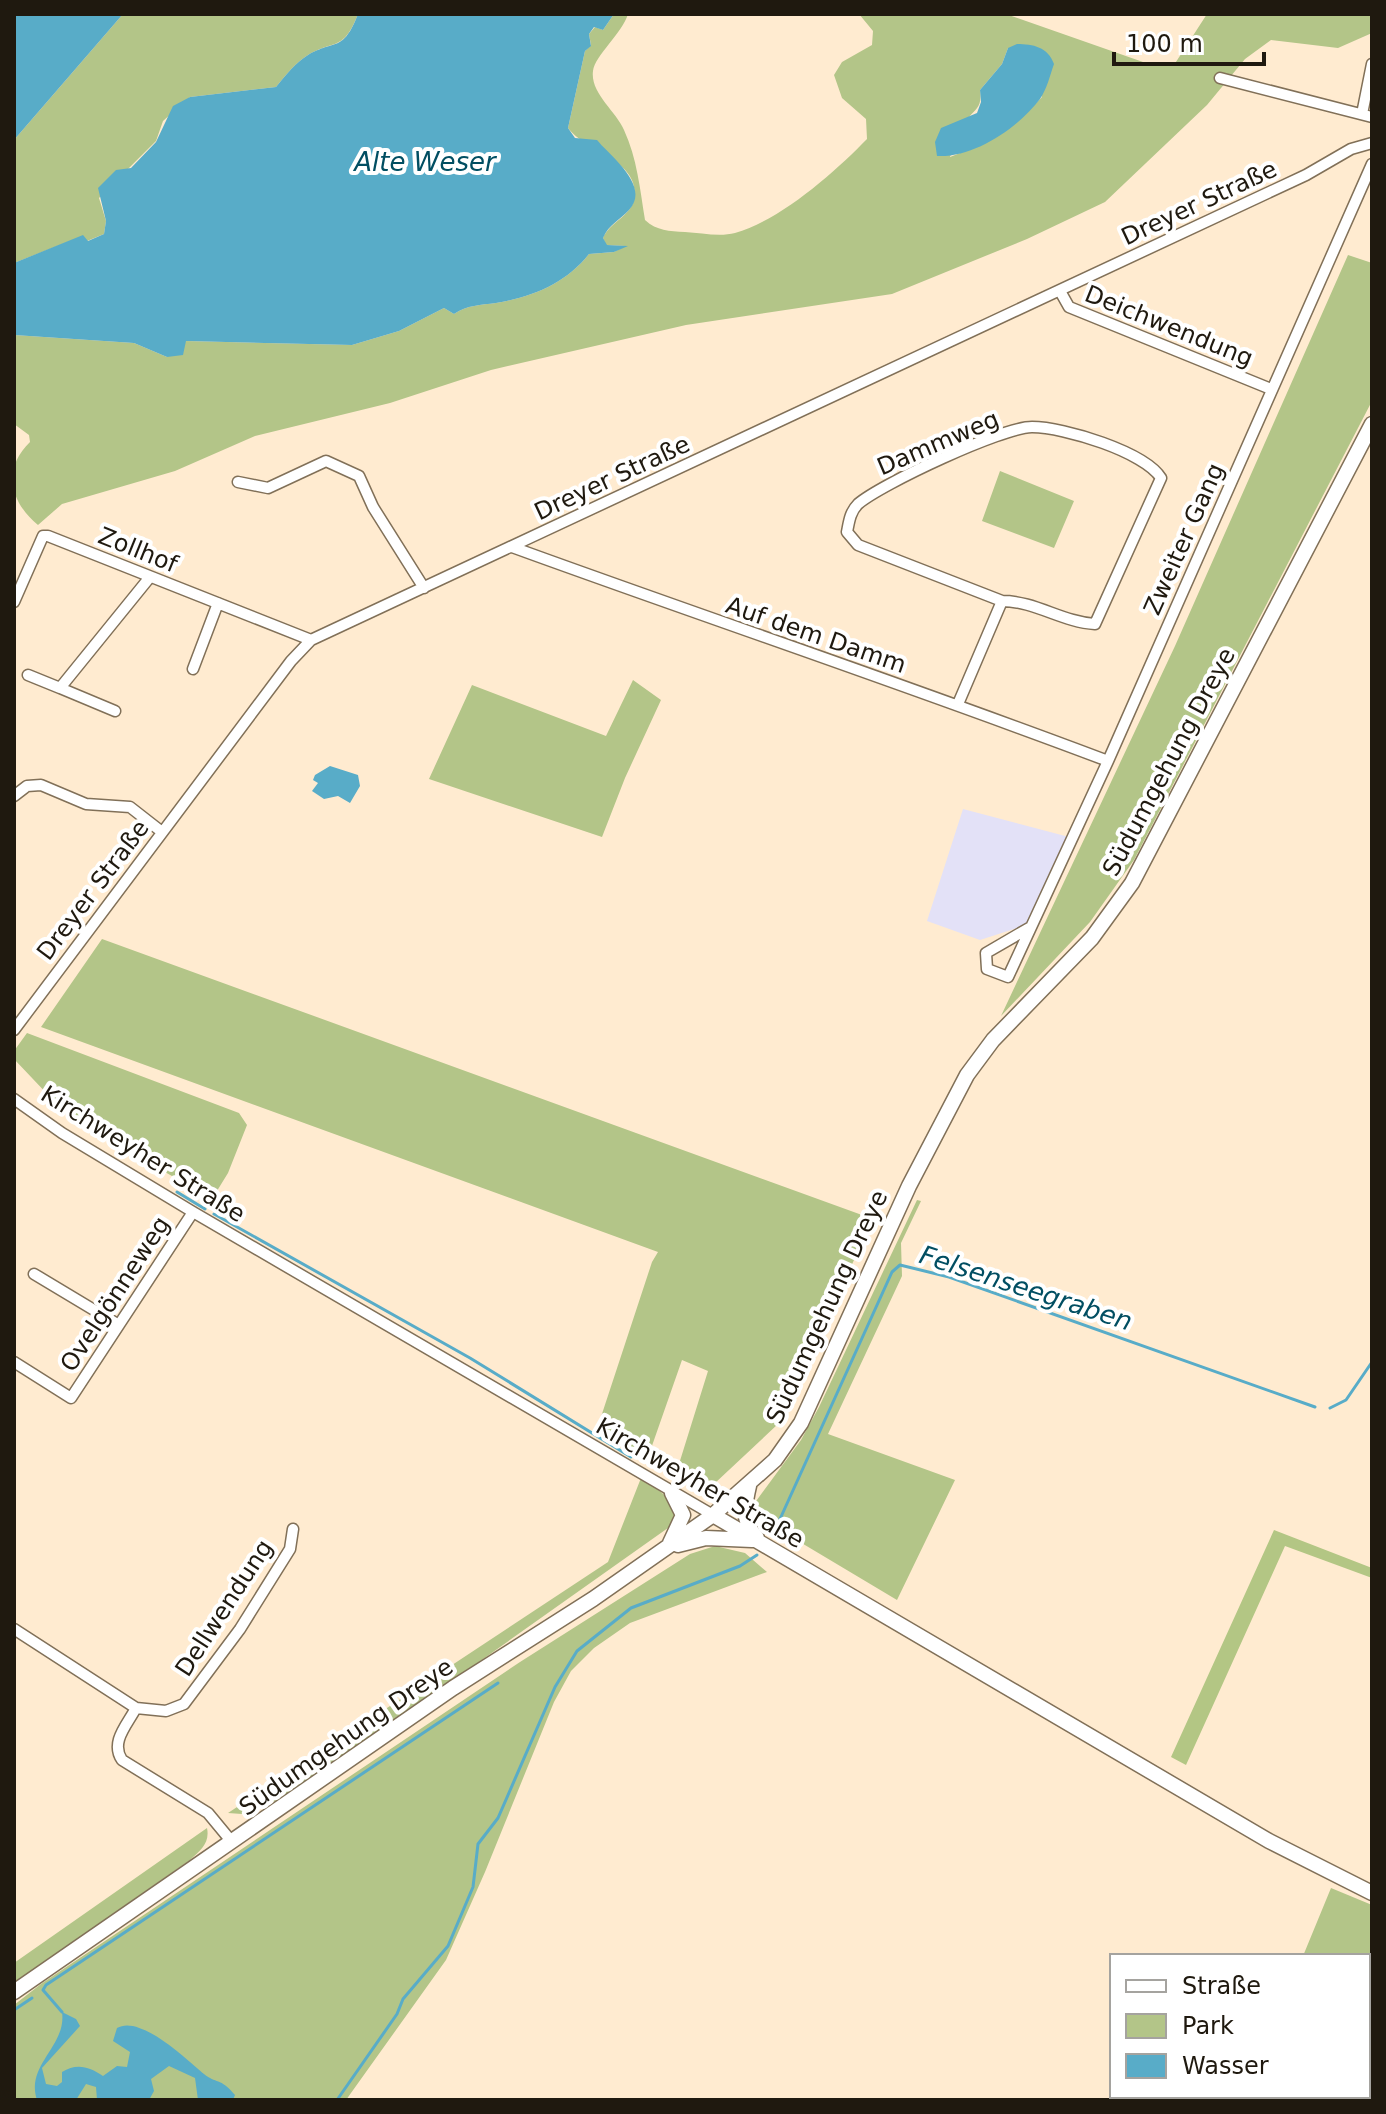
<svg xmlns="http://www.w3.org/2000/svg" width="1386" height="2114" viewBox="0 0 1386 2114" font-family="'DejaVu Sans',sans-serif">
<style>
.education{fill:#e3e1f7}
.green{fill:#b3c588;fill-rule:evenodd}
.forest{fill:#b3c684}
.water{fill:#58acc8}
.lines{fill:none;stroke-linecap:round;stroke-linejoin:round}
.stream{stroke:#58acc8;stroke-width:3}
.minor-casing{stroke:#817058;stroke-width:13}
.secondary-casing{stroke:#817058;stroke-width:17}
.minor{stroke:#fff;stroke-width:10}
.secondary{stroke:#fff;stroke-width:14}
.labels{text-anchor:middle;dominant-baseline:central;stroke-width:8;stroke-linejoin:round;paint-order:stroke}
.street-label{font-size:24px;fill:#1f190f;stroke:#fff}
.water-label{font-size:26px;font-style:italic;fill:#014e62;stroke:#fff}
</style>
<rect width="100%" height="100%" fill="#ffebd0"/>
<path class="education" d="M 963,809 L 1069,837 L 1027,925 L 980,940 L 927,921 Z"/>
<path class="green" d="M 123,14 L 358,14 C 343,52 335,39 308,55 C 295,63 286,75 276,87 L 190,97 L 163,121 L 156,141 L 99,198 L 106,221 L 104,234 L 87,241 L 83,236 L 14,263 L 14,140 Z
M 614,14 L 628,14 C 622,34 595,55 593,71 C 590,93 616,111 624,130 C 637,158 640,189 645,220 C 657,231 669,231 685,232 C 701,233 720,237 735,233 C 781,220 835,172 867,139 L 866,119 L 842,98 L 834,75 L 842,62 L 872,45 L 873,31 L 859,14 L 1006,14 L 1143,62 L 1174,65 L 1207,14 L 1372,14 L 1372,33 L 1338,48 L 1271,40 L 1245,59 L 1207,105 L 1105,202 L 1027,239 L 892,294 L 686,325 L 491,370 L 390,403 L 255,436 L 175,471 L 62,504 L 38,525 C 10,502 2,469 30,442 L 29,435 L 14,424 L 14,335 L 134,343 L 167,357 L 185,341 L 352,345 L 399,331 L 444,308 L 454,314 C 467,305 481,305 496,303 C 533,297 566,283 589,254 L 614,252 L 625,246 L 606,245 L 603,238 C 609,223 632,215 634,199 C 641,160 586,152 568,128 L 585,51 L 591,45 L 589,34 L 595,27 L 603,30 ZM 1008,48 L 1042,97 C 1015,126 987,143 950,157 C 955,145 959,128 968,118 C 977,108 982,107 980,90 L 1002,64 Z
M 1348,255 L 1372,263 L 1372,401 L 1134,860 L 1090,922 L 1001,1016 L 1175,646 Z
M 1000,471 L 1074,501 L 1054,548 L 982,521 Z
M 633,680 L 661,700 L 625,778 L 602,837 L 429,779 L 472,685 L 606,736 Z
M 102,939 L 873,1219 L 778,1424 L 714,1484 L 702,1488 L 674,1480 L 708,1371 L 682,1360 L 647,1460 L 598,1426 L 652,1262 L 658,1252 L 41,1027 Z
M 27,1033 L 239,1113 L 247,1125 L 228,1173 L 212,1199 L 69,1117 L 14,1059 L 14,1051 Z
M 917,1200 L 921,1201 L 901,1243 L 902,1276 L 828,1434 L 955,1480 L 897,1600 L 753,1514 L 751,1508 L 801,1440 L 819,1407 Z
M 641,1478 C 658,1490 679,1500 675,1523 L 291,1795 L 242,1814 L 228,1813 L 608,1562 Z
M 715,1546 L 745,1553 L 767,1572 L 630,1623 L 594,1648 L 571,1671 L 554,1702 L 485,1872 L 446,1960 L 346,2100 L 14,2100 L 14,2005 L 41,1984 L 520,1662 L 690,1554 Z
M 207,1828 C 210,1843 201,1850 190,1860 L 14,1983 L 14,1963 Z
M 1331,1888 L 1372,1905 L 1372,2088 L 1367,2100 L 1242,2100 L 1244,2096 L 1368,2096 L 1368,1956 L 1303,1956 Z"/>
<path class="forest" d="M 1274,1530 L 1372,1568 L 1372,1578 L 1285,1546 L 1186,1765 L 1171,1757 Z"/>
<path class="water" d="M 14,14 L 123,14 L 14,140 Z
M 358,14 L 614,14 L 603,30 L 594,27 L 589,34 L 591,46 L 585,51 L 568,128 L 575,138 L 597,140 C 611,157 651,186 629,210 C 619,221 609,224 603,238 L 607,245 L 628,246 L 614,252 L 589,254 C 566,283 533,297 496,303 C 481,305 467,305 454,314 L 444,308 L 399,331 L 352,345 L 186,341 L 183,355 L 167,357 L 134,343 L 14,335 L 14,263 L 83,235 L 88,241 L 104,234 L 106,221 L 98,188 L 116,170 L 131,168 L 156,142 L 173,106 L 190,97 L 276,87 C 286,75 295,63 308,55 C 335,39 343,53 358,14 Z
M 1017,44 C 1033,44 1048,47 1054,64 C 1050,75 1047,89 1040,99 C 1018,128 974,158 937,156 L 935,142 L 941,128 L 977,113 L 981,102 L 980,90 L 1002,64 L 1008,48 Z
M 330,766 L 358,775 L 360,786 L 350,803 L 338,796 L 324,799 L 312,791 L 318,783 L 313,780 L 315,775 Z
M 62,2012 L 76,2019 L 80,2026 L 42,2068 L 46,2084 L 57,2086 L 62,2082 L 62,2072 C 76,2063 89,2066 103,2076 L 117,2066 L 127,2067 L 130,2052 L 113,2041 L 117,2028 C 140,2014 187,2060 204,2074 C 216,2084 220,2077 235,2095 L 233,2100 L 198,2100 L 195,2078 L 169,2066 L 151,2079 L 154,2091 L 149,2100 L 97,2100 L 96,2087 L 86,2084 L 76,2100 L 37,2100 C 25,2065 67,2046 62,2012 Z"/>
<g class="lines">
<path class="stream" d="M 177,1192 L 205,1209
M 214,1214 L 470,1358 L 631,1457
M 1330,1408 L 1346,1400 L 1372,1362
M 780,1519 L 892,1272 L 900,1265 L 949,1277 L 1315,1407
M 14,2010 L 32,1998
M 62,2012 L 43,1990 L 46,1985 L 498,1683
M 337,2100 L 397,2014 L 403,1999 L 448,1946 L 473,1887 L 478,1844 L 498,1818 L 555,1687 L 577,1651 L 631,1608 L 740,1566 L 757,1555"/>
<defs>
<path id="minor" d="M 1220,78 L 1372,117
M 1362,114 L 1372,64
M 1060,291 L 1069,307 L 1271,389
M 238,482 L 268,488 L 326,461 L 359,476 L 373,507 L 424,588
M 512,547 C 710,619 910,686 1108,761
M 14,602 L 43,536 L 48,536 L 311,640
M 193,669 L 218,603
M 28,675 L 60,688 L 150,577
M 60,688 L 115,711
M 958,704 L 1002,601 L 858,545 L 847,532 C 849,522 850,512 858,504 C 881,484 1003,427 1032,427 C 1064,427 1145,452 1161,478 L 1095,624 C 1062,622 1035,601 1002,601
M 14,796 L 27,786 L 41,785 L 86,804 L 130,807 L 162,832
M 1029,928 L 986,953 L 987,969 L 1008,977 L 1108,761 L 1372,164
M 14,1030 L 291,661 L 311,640 L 1306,175 L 1351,149 L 1372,143
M 14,1099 L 62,1133 L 193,1212 L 713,1515
M 34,1274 L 119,1325
M 14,1362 L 71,1398 L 193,1212
M 14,1629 L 136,1708 L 166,1711 L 184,1704 L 240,1629 L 290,1549 L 293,1529
M 136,1708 C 127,1725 110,1742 122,1760 L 208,1813 L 232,1842"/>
<path id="secondary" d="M 749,1486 C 744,1507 742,1521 757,1538
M 713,1515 L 1269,1841 L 1372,1893
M 670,1543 L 683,1515 L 672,1493
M 678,1545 L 706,1538 L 752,1540
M 14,1992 L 453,1688 L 593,1599 L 713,1515 L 775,1460 L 801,1423 L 909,1186 L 967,1075 L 993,1040 L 1092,938 L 1132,883 L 1372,424"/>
</defs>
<use href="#minor" class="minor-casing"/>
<use href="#secondary" class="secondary-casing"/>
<use href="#minor" class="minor"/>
<use href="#secondary" class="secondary"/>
</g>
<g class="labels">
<g class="street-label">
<text transform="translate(1199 203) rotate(-25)">Dreyer Straße</text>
<text transform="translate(1169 326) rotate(22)">Deichwendung</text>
<text transform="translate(938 443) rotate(-23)">Dammweg</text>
<text transform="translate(612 478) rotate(-25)">Dreyer Straße</text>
<text transform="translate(1184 539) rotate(-66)">Zweiter Gang</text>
<text transform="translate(138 550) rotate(22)">Zollhof</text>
<text transform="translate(816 635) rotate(19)">Auf dem Damm</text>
<text transform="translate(1169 762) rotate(-62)">Südumgehung Dreye</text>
<text transform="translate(93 890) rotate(-53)">Dreyer Straße</text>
<text transform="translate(143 1154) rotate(32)">Kirchweyher Straße</text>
<text transform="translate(115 1294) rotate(-57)">Ovelgönneweg</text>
<text transform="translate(827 1307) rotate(-65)">Südumgehung Dreye</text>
<text transform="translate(700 1483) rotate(30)">Kirchweyher Straße</text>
<text transform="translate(224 1608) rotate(-57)">Dellwendung</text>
<text transform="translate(346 1737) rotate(-35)">Südumgehung Dreye</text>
</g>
<g class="water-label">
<text x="425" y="162">Alte Weser</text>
<text transform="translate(1026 1288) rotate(18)">Felsenseegraben</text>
</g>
</g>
<rect width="1386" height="2114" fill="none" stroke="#1f190f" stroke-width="32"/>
<rect x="1110" y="1954" width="260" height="144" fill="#ffffff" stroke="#a5a39f" stroke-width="2"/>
<rect x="1126" y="1980" width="40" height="12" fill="#ffffff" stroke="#a5a39f" stroke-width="2"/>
<text x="1182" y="1994" font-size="24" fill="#1f190f">Straße</text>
<rect x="1126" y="2014" width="40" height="24" fill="#b3c588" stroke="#a5a39f" stroke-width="2"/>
<text x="1182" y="2034" font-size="24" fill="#1f190f">Park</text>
<rect x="1126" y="2054" width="40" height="24" fill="#58acc8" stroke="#a5a39f" stroke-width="2"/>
<text x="1182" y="2074" font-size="24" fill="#1f190f">Wasser</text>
<path d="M1114 52v12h150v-12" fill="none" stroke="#1f190f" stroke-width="4"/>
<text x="1126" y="52" font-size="24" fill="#1f190f" stroke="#ffffff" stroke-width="6" paint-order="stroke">100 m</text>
</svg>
